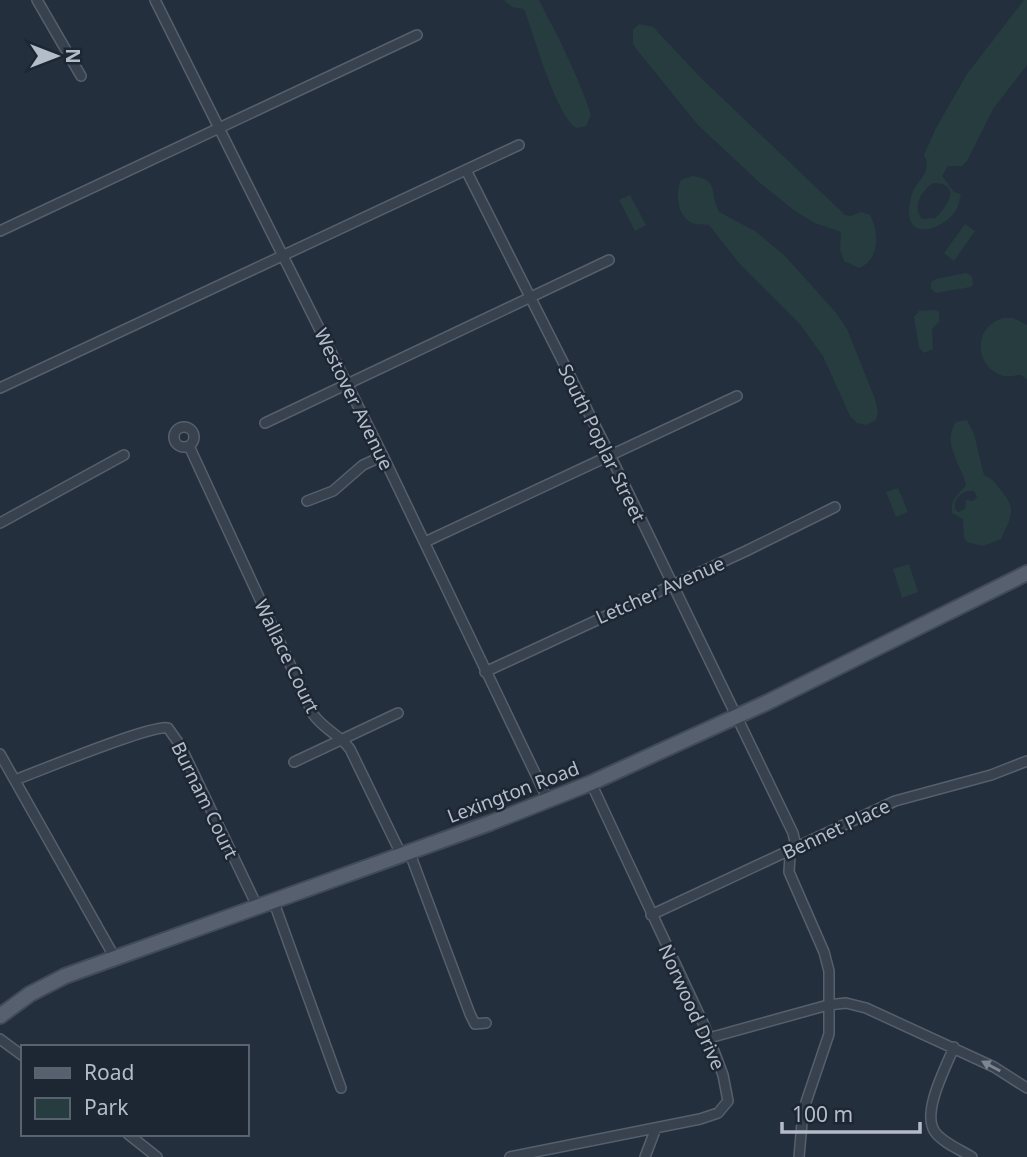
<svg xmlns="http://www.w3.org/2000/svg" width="1027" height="1157" viewBox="0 0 1027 1157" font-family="'Noto Sans',sans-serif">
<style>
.green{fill:#263c3f;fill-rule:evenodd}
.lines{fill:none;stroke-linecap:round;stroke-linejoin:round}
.street-casing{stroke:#565f6c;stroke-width:12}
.primary-casing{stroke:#414a57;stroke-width:18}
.street{stroke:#38414e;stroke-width:9}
.primary{stroke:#56606e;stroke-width:14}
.oneway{fill:#7c8592}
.labels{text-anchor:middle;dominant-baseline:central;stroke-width:5;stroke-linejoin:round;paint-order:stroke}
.street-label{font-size:19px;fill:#b4bcc9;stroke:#1d2633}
</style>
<rect width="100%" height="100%" fill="#242f3e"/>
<path class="green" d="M 504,0 L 539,0 C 558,37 578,75 591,115 L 586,126 L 577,128 C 557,119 533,32 524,9 L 512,7 Z
M 1024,0 L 1027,0 L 1027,65 L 993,109 L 967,161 L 962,166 L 948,166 L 942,176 L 954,192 L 961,194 C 959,200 959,206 956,210 C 946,228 908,242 909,211 C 909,204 911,195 914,189 C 921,178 932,170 924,155 L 936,128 L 967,74 ZM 933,183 C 962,183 948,207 935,218 L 922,219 C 912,207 921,191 933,183 Z
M 639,24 L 653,27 L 702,79 L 845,215 L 851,216 L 861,212 L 870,215 C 879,232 880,260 859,268 L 844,261 L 840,249 L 841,232 L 815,223 L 795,211 L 760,183 L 698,125 L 637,50 L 633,44 L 633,30 Z
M 692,176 C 720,179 709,193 719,212 L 755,231 L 785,256 L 837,314 L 847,329 L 875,399 L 878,412 L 876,420 L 866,425 L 857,423 L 850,416 L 823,356 L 799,323 L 739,263 L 709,225 C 704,224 697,225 692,223 C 677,216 675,193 681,180 Z
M 630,195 L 646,225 L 635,231 L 619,200 Z
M 965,224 L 975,231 L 954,261 L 944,253 Z
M 966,273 L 972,276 L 973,285 L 971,287 L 936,293 L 931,289 L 931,282 L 936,279 Z
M 934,310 L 939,312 L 939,322 L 932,329 L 933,349 L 924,353 L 919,347 L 914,317 L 919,311 Z
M 1004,318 L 1013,318 L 1027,325 L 1027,380 L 1021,375 C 1015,375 1010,377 1004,376 C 973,368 973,325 1004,318 Z
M 967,420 L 974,434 L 984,475 C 997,482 995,483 1003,493 C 1018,511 1009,520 1001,539 L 983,546 L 967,542 L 964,538 L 963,519 L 952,513 C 950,497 959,495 966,485 C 961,463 941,443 956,422 ZM 967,491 L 974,491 L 977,497 L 973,501 L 966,500 L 965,509 L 958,512 L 955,509 C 954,499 958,495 967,491 Z
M 898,488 L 908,512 L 896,517 L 886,492 Z
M 909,564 L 918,592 L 902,598 L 893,569 Z"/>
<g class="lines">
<defs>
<path id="street" d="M 37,0 L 81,76
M 155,0 L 383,456 L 548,800
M 466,170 L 610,455 L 793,833 L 795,842 L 790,856 L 789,872 L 824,952 L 829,971 L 829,1034 L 803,1111 L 799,1157
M 0,231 L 417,35
M 0,388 L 519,145
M 265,423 L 609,260
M174 437a10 10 0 1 1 20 0a10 10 0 1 1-20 0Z
M 189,446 L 313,714 C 323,729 340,735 350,749 L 401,854
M 307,501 L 333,491 L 363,465 L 383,456
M 0,523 L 124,455
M 425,542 L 737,396
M 485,672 L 746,551 L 835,507
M 0,754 L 115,958
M 294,762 L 398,713
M 15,780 C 39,771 152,724 168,728 L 180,745 L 257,906
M 409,851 L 470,1014 L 475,1024 L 486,1023
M 273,900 L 341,1088
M 651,915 L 895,801 L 991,775 L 1027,761
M 709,1038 L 828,1005 L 846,1003 L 866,1008 L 994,1067 L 1027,1088
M 0,1039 L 23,1056
M 954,1047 C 946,1067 921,1113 935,1132 C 943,1143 961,1150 972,1157
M 128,1134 L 157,1157
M 510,1157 L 700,1119 L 718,1113 L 728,1101 L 723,1075 L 704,1025 L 591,783
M 645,1157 L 656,1128"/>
<path id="primary" d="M 0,1016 L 30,994 L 65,976 L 490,823 L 591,783 L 768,702 L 1027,573"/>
</defs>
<use href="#street" class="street-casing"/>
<use href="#primary" class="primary-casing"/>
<use href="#street" class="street"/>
<use href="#primary" class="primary"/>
</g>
<defs><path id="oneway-solid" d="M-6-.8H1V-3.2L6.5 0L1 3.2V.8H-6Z" transform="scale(1.75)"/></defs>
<use class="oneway" href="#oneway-solid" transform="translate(991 1066) rotate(-152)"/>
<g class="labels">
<g class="street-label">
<text transform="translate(354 399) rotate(64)">Westover Avenue</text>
<text transform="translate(602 443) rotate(64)">South Poplar Street</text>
<text transform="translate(660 590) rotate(-24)">Letcher Avenue</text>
<text transform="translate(287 656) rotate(64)">Wallace Court</text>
<text transform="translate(513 792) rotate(-21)">Lexington Road</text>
<text transform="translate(205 800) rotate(64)">Burnam Court</text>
<text transform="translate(836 829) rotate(-25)">Bennet Place</text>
<text transform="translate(692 1007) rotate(66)">Norwood Drive</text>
</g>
</g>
<rect x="21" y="1045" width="228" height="91" fill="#1d2633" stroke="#59626f" stroke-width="2"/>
<rect x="35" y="1068" width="35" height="10" fill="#56606e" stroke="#59626f" stroke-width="2"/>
<text x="84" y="1080" font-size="21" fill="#b4bcc9">Road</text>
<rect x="35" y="1098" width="35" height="21" fill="#263c3f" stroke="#59626f" stroke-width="2"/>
<text x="84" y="1115" font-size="21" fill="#b4bcc9">Park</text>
<g transform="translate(56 56) rotate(90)" stroke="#1d2633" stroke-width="5" paint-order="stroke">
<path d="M0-5L12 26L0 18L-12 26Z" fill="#b4bcc9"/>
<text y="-10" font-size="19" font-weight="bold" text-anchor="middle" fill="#b4bcc9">N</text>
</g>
<path d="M782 1122v10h138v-10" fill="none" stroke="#b4bcc9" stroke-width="3.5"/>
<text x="792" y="1122" font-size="21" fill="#b4bcc9" stroke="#1d2633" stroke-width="5" paint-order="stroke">100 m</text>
</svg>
